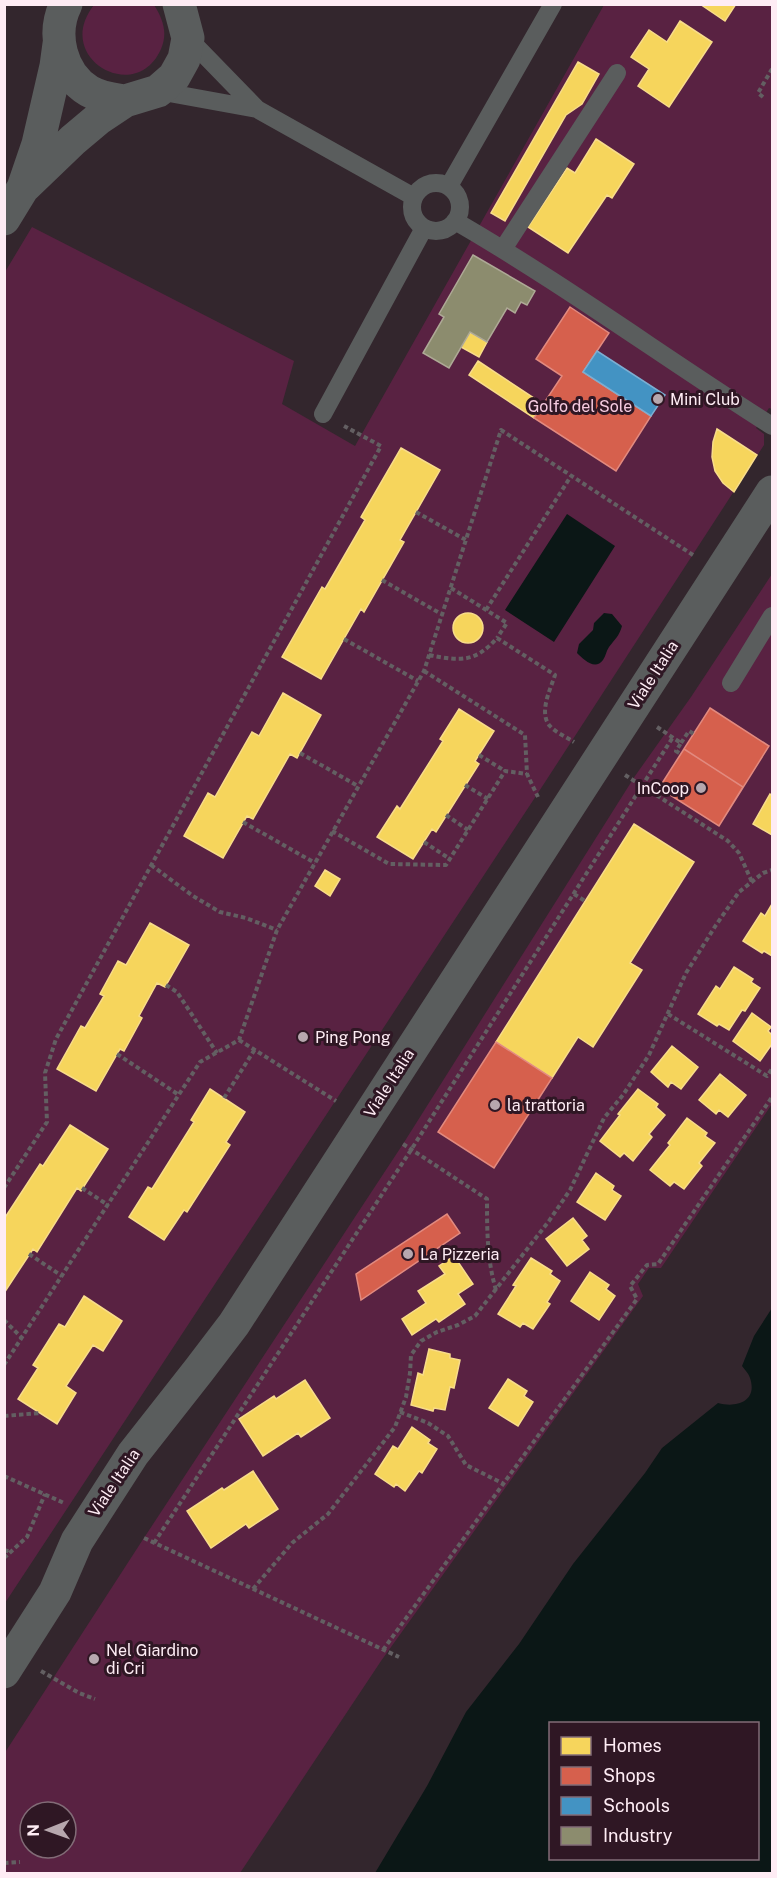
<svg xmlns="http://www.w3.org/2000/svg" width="777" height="1878" viewBox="0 0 777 1878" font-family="'Public Sans',sans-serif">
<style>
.green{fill:#592242;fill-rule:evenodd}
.water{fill:#0b1716;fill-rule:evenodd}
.homes{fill:#f6d55c;stroke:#f8dc8a;stroke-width:1.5}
.shops{fill:#d6604d;stroke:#e28a7f;stroke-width:1.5}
.schools{fill:#4393c3;stroke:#7baed2;stroke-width:1.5}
.industry{fill:#8c8c6e;stroke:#aea996;stroke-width:1.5}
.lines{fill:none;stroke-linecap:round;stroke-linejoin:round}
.path{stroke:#635f62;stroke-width:4;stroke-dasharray:4.5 3;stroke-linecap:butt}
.service{stroke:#5a5d5d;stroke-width:18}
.minor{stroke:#5a5d5d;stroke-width:33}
.tertiary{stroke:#5a5d5d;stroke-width:33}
.poi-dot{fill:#b7a7ae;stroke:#2f1724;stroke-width:2}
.labels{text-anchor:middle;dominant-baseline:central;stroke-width:6;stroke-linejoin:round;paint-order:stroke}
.poi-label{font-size:16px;fill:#feecf4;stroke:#2f1724;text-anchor:start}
.park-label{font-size:16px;fill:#f6cbe0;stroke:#2f1724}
.street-label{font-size:16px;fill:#feecf4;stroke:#2f1724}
</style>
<rect width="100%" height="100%" fill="#33262d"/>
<path class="green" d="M 94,5 L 154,5 C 163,19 168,33 161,49 C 136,106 52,58 94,5 Z
M 604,5 L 772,5 L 772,409 L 769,408 L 756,428 L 764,434 L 764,445 L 536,796 L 5,1603 L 5,272 L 32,227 L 294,361 L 282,404 L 355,446 Z
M 772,574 L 772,1104 L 661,1268 L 649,1268 L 638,1284 L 643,1296 L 381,1661 L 240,1873 L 5,1873 L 4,1754 L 140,1544 L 403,1144 L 635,776 L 691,697 ZM 30,1812 L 66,1812 L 66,1848 L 30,1848 Z"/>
<path class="water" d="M 567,514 L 615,546 L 554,642 L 505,610 Z
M 604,613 L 612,614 L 622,626 C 619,636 616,638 609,647 C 606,651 606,656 603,660 C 595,671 583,659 577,653 L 579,644 L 593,630 L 594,623 Z
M 772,1308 L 772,1873 L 375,1873 L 427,1786 L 466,1712 L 519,1644 L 573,1564 L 645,1473 L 662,1448 L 718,1403 C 736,1408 758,1402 750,1378 C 749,1374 745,1370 742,1366 L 754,1336 ZM 550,1724 L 758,1724 L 758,1858 L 550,1858 Z"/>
<path class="homes" d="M 700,4 L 736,4 L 725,21 Z
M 680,21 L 712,42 L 669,107 L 638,86 L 649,69 L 631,57 L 649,30 L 667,42 Z
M 578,62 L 599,74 L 582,104 L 566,115 L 505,221 L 491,213 Z
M 596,139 L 634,164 L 612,198 L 607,195 L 568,253 L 528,227 L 567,168 L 575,173 Z
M 470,332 L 487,342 L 479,357 L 461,347 Z
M 478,361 L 543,404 L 534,418 L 469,375 Z
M 717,429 L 757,455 L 734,492 L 723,483 L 715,471 L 712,457 L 713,442 Z
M 401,448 L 440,470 L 400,540 L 404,542 L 364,612 L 361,609 L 321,679 L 282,657 L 322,587 L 325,589 L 365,520 L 361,517 Z
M453 628a15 15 0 1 1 30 0a15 15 0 1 1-30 0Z
M 283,693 L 321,715 L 297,758 L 290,754 L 253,819 L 247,816 L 223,858 L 184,836 L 208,793 L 215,797 L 252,732 L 259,736 Z
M 459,709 L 494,731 L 475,761 L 479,764 L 436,832 L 432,829 L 413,859 L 377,837 L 397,806 L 400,809 L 443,741 L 440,739 Z
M 770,794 L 772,796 L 772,835 L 753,824 Z
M 634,824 L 694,862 L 630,963 L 642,970 L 593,1047 L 578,1037 L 552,1078 L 496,1042 Z
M 325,870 L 340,879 L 330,896 L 315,886 Z
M 772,904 L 772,956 L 764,951 L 762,953 L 743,941 L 761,913 L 765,916 Z
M 150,923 L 189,945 L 165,987 L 157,983 L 139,1016 L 142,1018 L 124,1051 L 120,1049 L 96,1091 L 57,1069 L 81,1026 L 85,1028 L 104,996 L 100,994 L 118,961 L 126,965 Z
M 734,967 L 753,979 L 751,982 L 760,988 L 745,1011 L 742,1010 L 729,1030 L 719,1024 L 717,1026 L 698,1014 L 716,986 L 720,989 Z
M 752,1013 L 771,1027 L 768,1031 L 772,1035 L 772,1044 L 760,1061 L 733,1041 Z
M 672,1046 L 698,1067 L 681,1089 L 671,1082 L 668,1087 L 651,1072 Z
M 720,1074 L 746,1095 L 728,1117 L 719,1110 L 716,1114 L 699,1100 Z
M 210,1089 L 245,1112 L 226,1142 L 230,1145 L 187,1212 L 184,1210 L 164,1240 L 129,1217 L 148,1187 L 152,1189 L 194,1122 L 191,1120 Z
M 638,1089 L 658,1104 L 656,1107 L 665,1115 L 649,1134 L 652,1137 L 633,1161 L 624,1153 L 620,1157 L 600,1141 L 620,1115 L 618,1114 Z
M 687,1118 L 707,1133 L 705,1136 L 715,1143 L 699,1163 L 702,1166 L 684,1189 L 674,1182 L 670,1186 L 650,1170 L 670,1145 L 668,1143 Z
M 70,1125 L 108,1149 L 81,1191 L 77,1188 L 37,1252 L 33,1249 L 6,1290 L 4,1219 L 40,1164 L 43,1166 Z
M 596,1173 L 614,1186 L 612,1190 L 621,1196 L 605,1220 L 577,1202 Z
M 573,1218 L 587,1236 L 582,1240 L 589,1249 L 567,1266 L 546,1239 Z
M 454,1256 L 473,1284 L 458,1294 L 465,1304 L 439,1322 L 436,1319 L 412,1335 L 402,1319 L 426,1303 L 418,1291 L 445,1274 L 439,1266 Z
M 531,1258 L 552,1271 L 550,1274 L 560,1281 L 547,1302 L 550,1304 L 533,1329 L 523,1323 L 520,1327 L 498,1314 L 516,1286 L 513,1285 Z
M 590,1272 L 609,1285 L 606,1289 L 615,1296 L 599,1320 L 571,1301 Z
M 84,1296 L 122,1321 L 103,1351 L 93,1345 L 66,1386 L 76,1393 L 57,1424 L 18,1399 L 38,1368 L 33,1365 L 59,1324 L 65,1327 Z
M 429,1349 L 450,1354 L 450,1358 L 460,1360 L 454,1388 L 450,1387 L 445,1410 L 434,1408 L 433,1411 L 411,1405 L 418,1373 L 423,1375 Z
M 508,1379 L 527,1391 L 524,1396 L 533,1402 L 518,1426 L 489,1408 Z
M 305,1380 L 330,1418 L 301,1437 L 298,1433 L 263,1456 L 239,1419 L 274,1396 L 276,1399 Z
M 412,1427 L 430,1440 L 428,1443 L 437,1449 L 422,1473 L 419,1471 L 405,1491 L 396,1484 L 394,1487 L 375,1474 L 393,1446 L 398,1449 Z
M 253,1471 L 278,1509 L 249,1528 L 246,1524 L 211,1548 L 187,1511 L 222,1488 L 224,1490 Z"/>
<path class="shops" d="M 570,307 L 609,333 L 583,372 L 651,416 L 616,471 L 534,418 L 562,376 L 536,359 Z
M 710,708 L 769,746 L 719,826 L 659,788 Z
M 684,749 L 743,787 L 719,826 L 659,788 Z
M 496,1042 L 552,1078 L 494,1168 L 438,1132 Z
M 447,1214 L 460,1233 L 361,1300 L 356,1274 Z"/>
<path class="schools" d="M 597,351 L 665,395 L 651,416 L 583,372 Z"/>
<path class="industry" d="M 473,255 L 535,291 L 527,305 L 521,302 L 515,313 L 507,308 L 487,342 L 470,332 L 449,368 L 423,353 L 444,317 L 439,314 Z"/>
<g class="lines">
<path class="path" d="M 763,97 L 758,93 L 772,69
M 416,512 L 466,540
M 382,580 L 443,615
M 451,588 L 507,623 L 497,638
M 486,610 L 571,476
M 344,639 L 418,681
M 429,655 C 460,661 475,663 497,638 L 555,675 C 551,688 538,713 550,726 C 555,732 566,737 574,742
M 424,671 L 525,735 L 527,774 L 538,797
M 657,727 L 681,743 L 676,751 L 681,754
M 681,743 L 689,731 L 694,734
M 300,753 L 358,786
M 479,755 L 505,771
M 625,775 L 728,841 L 739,853 L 752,882
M 465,785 L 488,799
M 446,815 L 468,830
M 243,822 L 315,863
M 332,831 L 389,864 L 446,865 L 505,771 L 527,774
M 424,842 L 450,859
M 151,865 L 193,896 L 220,912 L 246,918 L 277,930
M 574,894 L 585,901
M 166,985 L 177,992 L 217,1053
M 668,1014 L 767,1076 L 772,1069
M 239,1040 L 336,1101
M 117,1054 L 179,1095
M 224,1098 L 255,1049
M 403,1144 L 487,1199 C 487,1230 487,1260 496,1290
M 4,1188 L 47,1122 L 45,1073 L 56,1039 L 381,446 L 344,426
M 82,1188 L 108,1205
M 29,1254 L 62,1276
M 4,1320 L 22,1338
M 4,1365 L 200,1062 L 239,1040 L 277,930 L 424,671 L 501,430 L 693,555
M 400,1412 L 428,1423 L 448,1436 L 466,1465 L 504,1484
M 4,1416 L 40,1413
M 4,1476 L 64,1503
M 144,1538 L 399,1657
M 154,1543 L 411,1150 L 673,737
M 4,1550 L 11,1552
M 4,1558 L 27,1537 L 45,1494
M 253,1589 L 292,1543 L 328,1514 L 395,1427 L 406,1397 L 410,1373 L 411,1355 L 421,1341 L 437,1332 L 458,1325 L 475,1316 L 549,1221 L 570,1190 L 604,1118 L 623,1095 L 649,1055 L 686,973 L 716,925 L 739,892 L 763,873 L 772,870
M 383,1650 L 637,1299 L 630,1286 L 647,1265 L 658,1264 L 772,1097
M 41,1671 L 79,1693 L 95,1699
M 4,1863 L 20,1862"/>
<path class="service" d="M 158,91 L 257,109 L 188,38
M 257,109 L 414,197
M412 207a24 24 0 1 1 48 0a24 24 0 1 1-48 0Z
M 449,186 L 553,4
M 455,221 C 564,284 666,359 772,426
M 503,249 L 617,73
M 323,414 L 424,228
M 731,683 L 772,616"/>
<path class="minor" d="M 4,1672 L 55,1592 L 77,1541 L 133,1454 L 199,1370 L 234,1324 L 772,492"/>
<path class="tertiary" d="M 66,4 C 51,34 61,74 89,91 C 101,98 113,99 125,101
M 23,188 L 73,140 L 98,119 L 125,101 L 158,91 L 174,77 L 184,59 L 188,38 L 179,4
M 4,219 L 23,188 L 38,144 L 56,66 L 59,44"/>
</g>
<g class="poi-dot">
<circle cx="658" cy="399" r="6"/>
<circle cx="701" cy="788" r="6"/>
<circle cx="303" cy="1037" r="6"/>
<circle cx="495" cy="1105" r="6"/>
<circle cx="408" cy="1254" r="6"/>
<circle cx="94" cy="1659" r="6"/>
</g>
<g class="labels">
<g class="poi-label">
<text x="670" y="399">Mini Club</text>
<text x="689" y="788" text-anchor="end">InCoop</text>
<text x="315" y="1037">Ping Pong</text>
<text x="507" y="1105">la trattoria</text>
<text x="420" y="1254">La Pizzeria</text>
<text x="106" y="1650">Nel Giardino<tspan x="106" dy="18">di Cri</tspan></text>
</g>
<g class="park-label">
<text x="580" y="406">Golfo del Sole</text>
</g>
<g class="street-label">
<text transform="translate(653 675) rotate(-57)">Viale Italia</text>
<text transform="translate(389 1083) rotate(-57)">Viale Italia</text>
<text transform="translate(114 1483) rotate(-56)">Viale Italia</text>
</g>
</g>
<rect width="777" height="1878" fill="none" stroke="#feecf4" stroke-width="12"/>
<rect x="549" y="1722" width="210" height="138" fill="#2f1724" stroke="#826c77" stroke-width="1.5"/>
<rect x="561" y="1737" width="30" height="18" fill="#f6d55c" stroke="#826c77" stroke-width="1.5"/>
<text x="603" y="1752" font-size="18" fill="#feecf4">Homes</text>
<rect x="561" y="1767" width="30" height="18" fill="#d6604d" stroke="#826c77" stroke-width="1.5"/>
<text x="603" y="1782" font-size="18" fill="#feecf4">Shops</text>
<rect x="561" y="1797" width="30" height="18" fill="#4393c3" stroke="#826c77" stroke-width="1.5"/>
<text x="603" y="1812" font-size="18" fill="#feecf4">Schools</text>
<rect x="561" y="1827" width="30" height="18" fill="#8c8c6e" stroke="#826c77" stroke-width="1.5"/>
<text x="603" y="1842" font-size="18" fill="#feecf4">Industry</text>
<g transform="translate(48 1830) rotate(269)"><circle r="28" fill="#2f1724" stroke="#826c77" stroke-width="1.5"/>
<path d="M0-4.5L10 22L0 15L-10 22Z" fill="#b7a7ae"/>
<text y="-9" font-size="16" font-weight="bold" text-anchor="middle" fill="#feecf4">N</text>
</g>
</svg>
